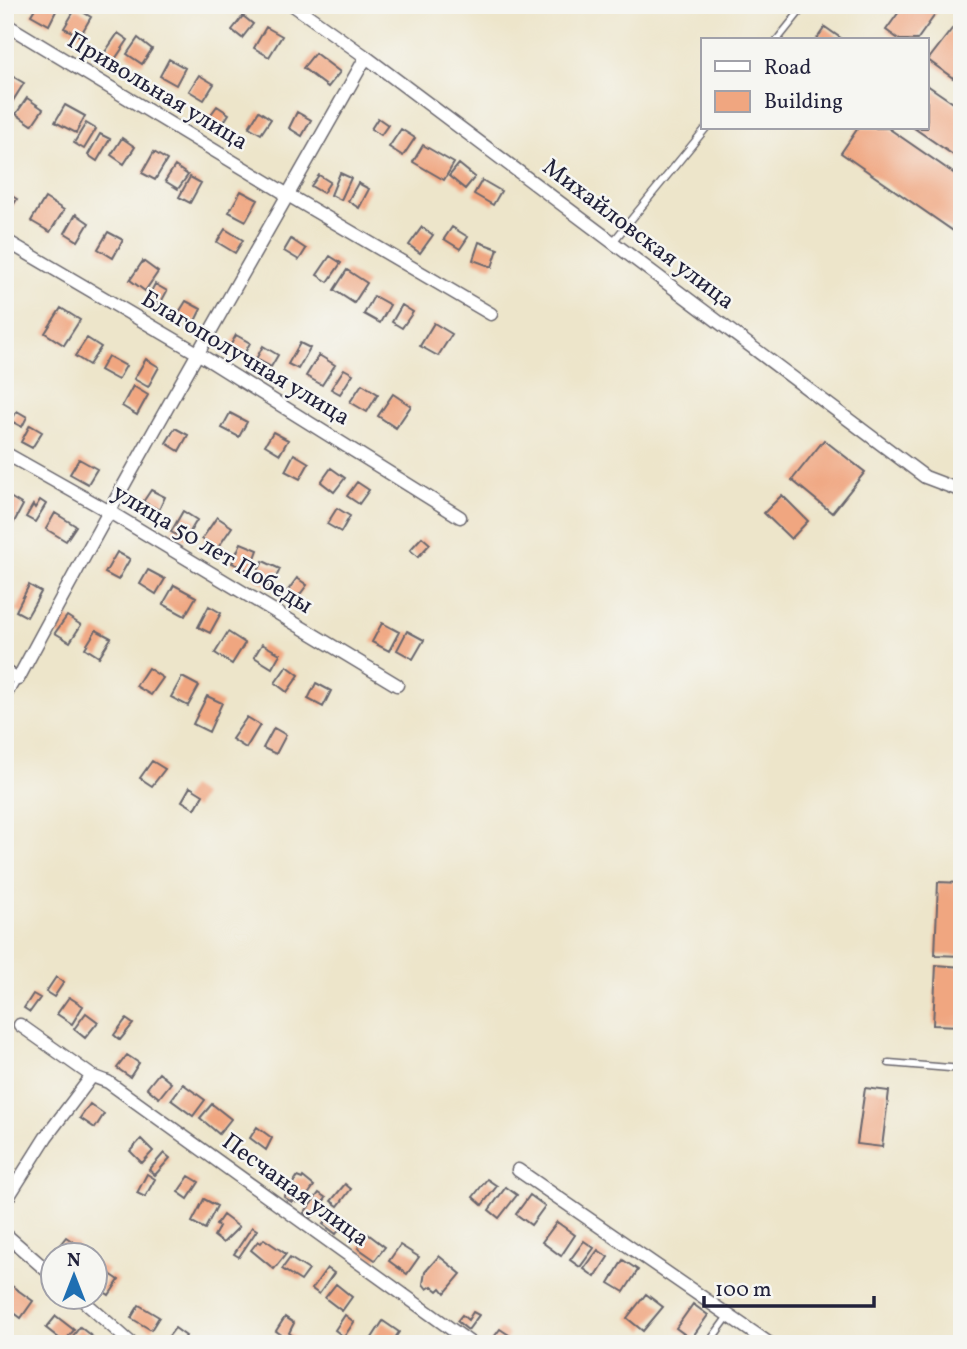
<svg xmlns="http://www.w3.org/2000/svg" width="967" height="1349" viewBox="0 0 967 1349" font-family="Vollkorn,serif">
<style>
.building{fill:#f0a680}
.lines{fill:none;stroke-linecap:round;stroke-linejoin:round}
.service-casing{stroke:#69666d;stroke-width:9}
.minor-casing{stroke:#69666d;stroke-width:15}
.service{stroke:#fff;stroke-width:6}
.minor{stroke:#fff;stroke-width:12}
.labels{text-anchor:middle;dominant-baseline:central;stroke-width:5;stroke-linejoin:round;paint-order:stroke}
.street-label{font-size:24px;fill:#22223b;stroke:#f6f6f2}
</style>
<rect width="100%" height="100%" fill="#f6f6f2"/>
<filter id="ink" filterUnits="userSpaceOnUse"><feTurbulence type="fractalNoise" baseFrequency=".0143" numOctaves="2"/><feDisplacementMap in="SourceGraphic" scale="14" xChannelSelector="R" yChannelSelector="G"/><feConvolveMatrix kernelMatrix="1 2 1 2 8 2 1 2 1" color-interpolation-filters="sRGB"/></filter>
<filter id="wash" filterUnits="userSpaceOnUse"><feTurbulence type="fractalNoise" baseFrequency=".00686" numOctaves="4" result="noise"/><feDisplacementMap in="SourceGraphic" scale="28" xChannelSelector="R" yChannelSelector="G"/><feGaussianBlur stdDeviation="1.57" result="paint"/><feColorMatrix in="noise" values="0 0 0 0 0 0 0 0 0 0 0 0 0 0 0 0 0 1.4 0 .05"/><feComposite in="paint" operator="in"/></filter>
<g filter="url(#wash)">
<rect width="100%" height="100%" fill="#ede5ca"/>
<g id="blocks">
<path class="building" d="M 37,5 L 51,5 L 57,9 L 49,25 L 31,15 Z
M 904,5 L 942,5 L 917,40 L 900,40 L 886,30 Z
M 76,8 L 91,17 L 80,36 L 64,28 Z
M 243,16 L 253,24 L 242,38 L 232,30 Z
M 962,16 L 962,66 L 953,78 L 928,60 Z
M 266,27 L 282,36 L 269,57 L 254,48 Z
M 825,27 L 842,39 L 841,40 L 816,40 Z
M 118,33 L 128,40 L 113,62 L 103,55 Z
M 138,38 L 152,49 L 142,64 L 127,54 Z
M 315,53 L 340,72 L 328,87 L 303,68 Z
M 169,59 L 185,68 L 176,85 L 160,76 Z
M 5,72 L 24,83 L 9,107 L 5,104 Z
M 199,75 L 214,84 L 204,100 L 189,91 Z
M 927,85 L 962,109 L 962,161 L 914,128 L 927,128 Z
M 27,98 L 43,109 L 32,125 L 16,114 Z
M 65,105 L 85,116 L 76,133 L 55,122 Z
M 217,106 L 229,114 L 222,125 L 209,117 Z
M 259,111 L 271,119 L 261,134 L 249,127 Z
M 297,112 L 311,120 L 302,136 L 289,128 Z
M 378,118 L 388,125 L 381,135 L 371,129 Z
M 86,123 L 96,129 L 84,149 L 74,143 Z
M 858,128 L 888,128 L 962,179 L 962,237 L 841,153 Z
M 401,129 L 415,138 L 403,156 L 389,147 Z
M 100,134 L 110,139 L 97,161 L 88,155 Z
M 122,138 L 135,147 L 124,164 L 111,155 Z
M 423,145 L 454,163 L 444,180 L 413,162 Z
M 154,152 L 167,160 L 155,180 L 142,173 Z
M 459,164 L 475,177 L 465,189 L 449,176 Z
M 175,166 L 188,175 L 178,189 L 165,181 Z
M 340,173 L 351,178 L 341,200 L 331,195 Z
M 319,175 L 330,182 L 323,193 L 311,186 Z
M 190,177 L 201,183 L 190,203 L 179,197 Z
M 482,180 L 501,191 L 493,205 L 474,194 Z
M 358,183 L 369,189 L 359,208 L 348,201 Z
M 241,191 L 258,200 L 246,221 L 229,212 Z
M 5,192 L 17,199 L 5,218 Z
M 45,198 L 64,210 L 50,232 L 31,221 Z
M 76,214 L 89,223 L 78,241 L 65,233 Z
M 422,227 L 433,235 L 420,253 L 409,245 Z
M 452,227 L 468,237 L 460,249 L 444,239 Z
M 225,229 L 243,240 L 235,253 L 217,242 Z
M 108,232 L 123,240 L 113,258 L 98,249 Z
M 291,239 L 306,249 L 299,260 L 284,251 Z
M 479,242 L 498,249 L 492,267 L 473,260 Z
M 330,256 L 341,263 L 328,282 L 317,275 Z
M 143,261 L 158,272 L 145,291 L 130,280 Z
M 347,270 L 367,283 L 354,303 L 334,290 Z
M 155,284 L 167,291 L 160,304 L 148,297 Z
M 374,296 L 390,305 L 380,323 L 364,314 Z
M 186,301 L 201,309 L 194,323 L 178,314 Z
M 402,305 L 413,312 L 402,328 L 392,322 Z
M 61,308 L 80,320 L 64,345 L 45,333 Z
M 434,323 L 452,334 L 438,356 L 420,346 Z
M 236,335 L 250,343 L 243,356 L 229,348 Z
M 87,338 L 101,347 L 89,365 L 75,356 Z
M 300,343 L 310,348 L 298,369 L 288,364 Z
M 263,346 L 278,355 L 271,367 L 256,359 Z
M 319,355 L 335,365 L 322,385 L 306,376 Z
M 108,356 L 126,366 L 118,380 L 100,370 Z
M 146,359 L 159,367 L 148,387 L 134,379 Z
M 344,369 L 353,374 L 340,394 L 331,389 Z
M 362,384 L 378,394 L 367,412 L 350,402 Z
M 133,386 L 148,395 L 137,415 L 122,406 Z
M 393,394 L 411,406 L 396,428 L 378,416 Z
M 17,411 L 27,417 L 22,427 L 11,421 Z
M 230,413 L 247,422 L 239,437 L 222,428 Z
M 30,425 L 42,432 L 32,448 L 21,442 Z
M 175,428 L 188,435 L 179,451 L 166,443 Z
M 273,432 L 288,440 L 280,454 L 265,445 Z
M 824,440 L 865,472 L 832,513 L 792,480 Z
M 294,454 L 309,463 L 300,479 L 285,471 Z
M 79,459 L 97,469 L 88,484 L 70,474 Z
M 331,468 L 345,478 L 334,492 L 321,482 Z
M 357,482 L 369,490 L 359,504 L 347,496 Z
M 151,490 L 165,497 L 159,510 L 143,502 Z
M 782,495 L 808,521 L 791,539 L 764,513 Z
M 10,497 L 23,505 L 13,524 L 5,519 L 5,506 Z
M 40,500 L 46,504 L 35,522 L 26,517 L 33,505 L 35,508 Z
M 337,508 L 350,516 L 341,532 L 327,524 Z
M 183,511 L 197,520 L 185,540 L 171,532 Z
M 55,513 L 76,526 L 66,541 L 46,529 Z
M 217,517 L 232,527 L 217,549 L 202,539 Z
M 422,537 L 430,544 L 418,557 L 410,550 Z
M 241,543 L 258,550 L 250,571 L 232,563 Z
M 117,552 L 130,559 L 118,580 L 105,573 Z
M 263,561 L 280,569 L 271,588 L 254,579 Z
M 148,570 L 165,579 L 156,594 L 140,584 Z
M 297,578 L 307,585 L 295,601 L 286,593 Z
M 29,585 L 41,592 L 27,617 L 16,611 Z
M 174,585 L 196,597 L 185,616 L 163,604 Z
M 209,606 L 221,613 L 210,633 L 198,627 Z
M 67,616 L 81,625 L 70,642 L 55,633 Z
M 382,623 L 399,632 L 389,651 L 372,642 Z
M 96,630 L 111,638 L 99,657 L 85,648 Z
M 407,631 L 424,640 L 413,659 L 397,650 Z
M 228,632 L 245,643 L 232,664 L 215,653 Z
M 262,644 L 280,654 L 272,668 L 254,657 Z
M 287,666 L 299,675 L 287,692 L 275,683 Z
M 148,668 L 163,678 L 151,695 L 136,686 Z
M 182,677 L 199,686 L 188,706 L 171,697 Z
M 316,683 L 331,691 L 323,707 L 308,699 Z
M 207,696 L 222,703 L 209,732 L 193,724 Z
M 247,717 L 260,725 L 246,748 L 232,739 Z
M 274,728 L 286,735 L 276,754 L 263,748 Z
M 152,761 L 165,769 L 152,786 L 140,778 Z
M 190,787 L 203,795 L 195,809 L 182,801 Z
M 938,882 L 962,883 L 962,956 L 935,955 Z
M 936,965 L 962,967 L 962,1026 L 933,1025 Z
M 56,977 L 64,982 L 54,997 L 46,992 Z
M 33,994 L 40,998 L 30,1012 L 24,1008 Z
M 69,997 L 83,1006 L 72,1024 L 57,1014 Z
M 86,1013 L 98,1022 L 85,1038 L 74,1029 Z
M 126,1019 L 133,1024 L 120,1040 L 114,1035 Z
M 127,1055 L 139,1063 L 130,1077 L 117,1068 Z
M 159,1073 L 171,1083 L 159,1098 L 147,1088 Z
M 183,1084 L 205,1100 L 193,1116 L 171,1100 Z
M 865,1088 L 889,1091 L 882,1147 L 857,1144 Z
M 90,1104 L 104,1114 L 95,1128 L 80,1118 Z
M 212,1104 L 231,1119 L 219,1134 L 200,1118 Z
M 257,1127 L 272,1138 L 266,1150 L 250,1138 Z
M 141,1139 L 153,1151 L 142,1163 L 130,1151 Z
M 164,1153 L 170,1158 L 155,1175 L 149,1170 Z
M 147,1174 L 155,1179 L 145,1197 L 137,1193 Z
M 189,1176 L 199,1182 L 188,1199 L 178,1192 Z
M 297,1177 L 302,1179 L 303,1177 L 314,1186 L 303,1202 L 298,1199 L 297,1202 L 293,1200 L 292,1202 L 284,1197 Z
M 487,1179 L 497,1186 L 482,1205 L 473,1197 Z
M 345,1184 L 351,1189 L 338,1206 L 331,1201 Z
M 506,1187 L 517,1195 L 499,1218 L 489,1210 Z
M 319,1193 L 326,1198 L 311,1218 L 304,1213 Z
M 530,1195 L 545,1206 L 531,1225 L 516,1214 Z
M 204,1199 L 217,1206 L 205,1229 L 192,1222 Z
M 333,1212 L 346,1221 L 336,1234 L 323,1224 Z
M 223,1215 L 239,1227 L 223,1243 L 214,1236 L 219,1227 L 216,1225 Z
M 557,1222 L 575,1235 L 561,1256 L 542,1242 Z
M 252,1227 L 257,1230 L 239,1257 L 234,1254 Z
M 368,1234 L 385,1247 L 375,1260 L 358,1248 Z
M 66,1237 L 79,1246 L 74,1254 L 60,1254 L 55,1251 Z
M 264,1239 L 286,1254 L 274,1269 L 251,1250 L 258,1241 L 261,1243 Z
M 584,1241 L 594,1248 L 580,1267 L 570,1260 Z
M 400,1245 L 419,1257 L 407,1274 L 389,1261 Z
M 598,1250 L 608,1257 L 595,1277 L 584,1269 Z
M 439,1256 L 461,1274 L 445,1293 L 441,1288 L 438,1291 L 432,1286 L 427,1289 L 423,1284 L 425,1272 Z
M 290,1258 L 309,1270 L 301,1281 L 282,1269 Z
M 623,1260 L 638,1270 L 624,1292 L 609,1283 Z
M 96,1262 L 108,1270 L 98,1286 L 94,1283 Z
M 327,1268 L 334,1273 L 319,1294 L 312,1289 Z
M 110,1274 L 119,1280 L 109,1295 L 100,1289 Z
M 5,1281 L 33,1301 L 21,1318 L 5,1306 Z
M 336,1284 L 352,1297 L 342,1311 L 325,1298 Z
M 646,1294 L 663,1307 L 643,1331 L 627,1318 Z
M 693,1304 L 708,1315 L 691,1339 L 676,1328 Z
M 139,1305 L 159,1317 L 151,1330 L 131,1318 Z
M 473,1312 L 479,1315 L 468,1330 L 457,1321 L 462,1315 L 468,1320 Z
M 345,1315 L 354,1322 L 344,1337 L 335,1330 Z
M 56,1316 L 74,1330 L 64,1342 L 46,1328 Z
M 285,1317 L 294,1323 L 289,1333 L 305,1344 L 295,1344 L 276,1331 Z
M 383,1321 L 399,1332 L 391,1344 L 368,1344 Z
M 80,1327 L 99,1342 L 98,1344 L 73,1344 L 69,1341 Z
M 175,1328 L 186,1336 L 181,1344 L 163,1344 Z
M 500,1329 L 509,1335 L 503,1344 L 495,1344 L 491,1341 Z"/>
</g>
</g>
<g filter="url(#ink)">
<use href="#blocks" fill-opacity="0" stroke="#69666d" stroke-width="2"/>
<g class="lines">
<defs>
<path id="service" d="M 777,40 L 805,5
M 612,243 L 706,128
M 5,701 L 18,679
M 889,1063 L 962,1069
M 708,1344 L 729,1315"/>
<path id="minor" d="M 293,5 L 366,57 L 925,477 L 962,491
M 5,24 L 288,195 L 491,314
M 5,240 L 199,354 L 460,517
M 5,453 L 108,511 L 397,685
M 5,671 L 18,679 C 130,469 249,264 366,57
M 20,1025 L 92,1076 L 108,1082 L 472,1344
M 518,1170 L 770,1344
M 5,1202 L 46,1137 L 92,1076
M 5,1234 L 52,1275
M 78,1296 L 132,1344"/>
</defs>
<use href="#service" class="service-casing"/>
<use href="#minor" class="minor-casing"/>
<use href="#service" class="service"/>
<use href="#minor" class="minor"/>
</g>
</g>
<g class="labels">
<g class="street-label">
<text transform="translate(157 92) rotate(31)">Привольная улица</text>
<text transform="translate(638 235) rotate(37)">Михайловская улица</text>
<text transform="translate(245 359) rotate(31)">Благополучная улица</text>
<text transform="translate(212 550) rotate(31)">улица 50 лет Победы</text>
<text transform="translate(295 1191) rotate(36)">Песчаная улица</text>
</g>
</g>
<rect width="967" height="1349" fill="none" stroke="#f6f6f2" stroke-width="28"/>
<rect x="701" y="38" width="228" height="91" fill="#f6f6f2" stroke="#a1a1a9" stroke-width="2"/>
<rect x="715" y="61" width="35" height="10" fill="#ffffff" stroke="#a1a1a9" stroke-width="2"/>
<text x="764" y="74" font-size="21" fill="#22223b">Road</text>
<rect x="715" y="91" width="35" height="21" fill="#f0a680" stroke="#a1a1a9" stroke-width="2"/>
<text x="764" y="108" font-size="21" fill="#22223b">Building</text>
<g transform="translate(74 1276)"><circle r="33" fill="#f6f6f2" stroke="#a1a1a9" stroke-width="2"/>
<path d="M0-5L12 26L0 18L-12 26Z" fill="#1f6fb2"/>
<text y="-10" font-size="19" font-weight="bold" text-anchor="middle" fill="#22223b">N</text>
</g>
<path d="M704 1296v10h170v-10" fill="none" stroke="#22223b" stroke-width="3.5"/>
<text x="715" y="1296" font-size="21" fill="#22223b" stroke="#f6f6f2" stroke-width="5" paint-order="stroke">100 m</text>
</svg>
